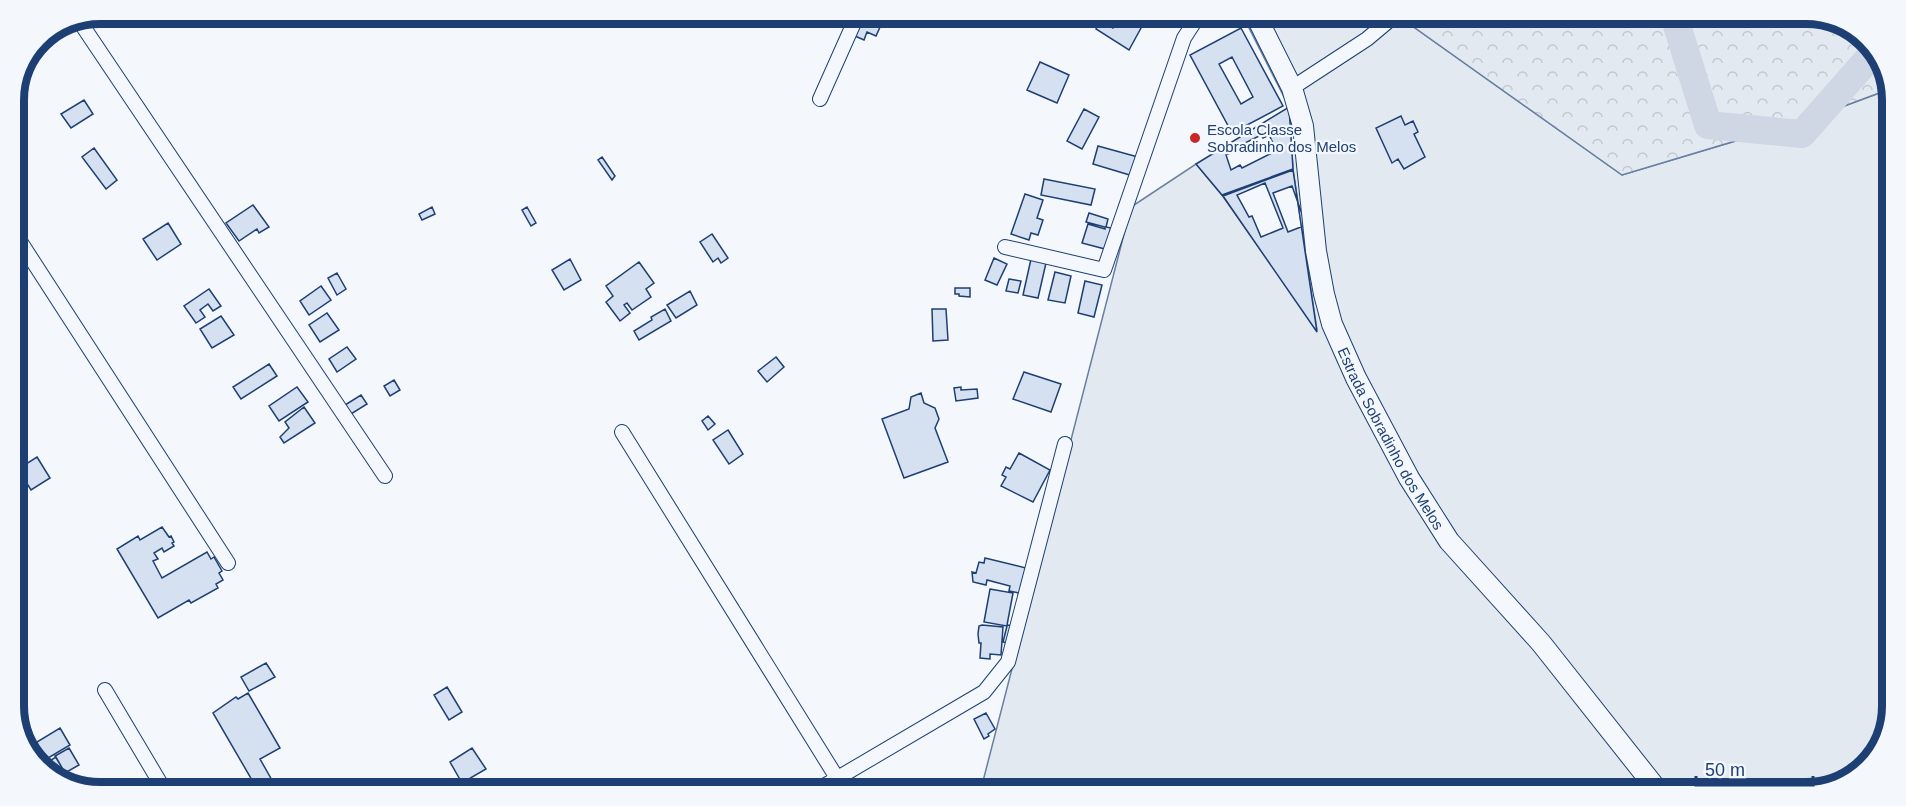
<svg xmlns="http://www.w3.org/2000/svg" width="1906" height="806" viewBox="0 0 1906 806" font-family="Arial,sans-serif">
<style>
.green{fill:#e3e9f0;stroke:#687fa3;stroke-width:1.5}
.forest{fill:url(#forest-crowns);stroke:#687fa3;stroke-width:1.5}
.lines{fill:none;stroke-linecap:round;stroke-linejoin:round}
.river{stroke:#cfd7e4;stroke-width:28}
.building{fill:#d5e0f0;stroke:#1d3f73;stroke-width:1.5;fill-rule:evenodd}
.street-casing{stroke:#1d3f73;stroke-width:16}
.secondary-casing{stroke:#1d3f73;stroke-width:22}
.street{stroke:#f4f7fb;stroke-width:14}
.secondary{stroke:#f4f7fb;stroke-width:20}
.poi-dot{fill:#c62828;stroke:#f4f7fb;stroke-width:2}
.labels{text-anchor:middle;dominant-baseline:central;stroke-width:4.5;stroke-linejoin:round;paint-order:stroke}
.poi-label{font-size:15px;fill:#1d3f73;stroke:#f4f7fb;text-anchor:start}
.street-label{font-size:15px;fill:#1d3f73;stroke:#f4f7fb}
.rim{fill:none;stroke:#1d3f73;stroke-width:8}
</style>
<defs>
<pattern id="forest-crowns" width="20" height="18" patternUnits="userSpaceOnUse" patternTransform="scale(1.5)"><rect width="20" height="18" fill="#e3e9f0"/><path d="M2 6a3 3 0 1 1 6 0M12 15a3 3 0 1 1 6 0" fill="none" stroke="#c2c9d1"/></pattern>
</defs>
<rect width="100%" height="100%" fill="#f4f7fb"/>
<path class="green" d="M 1244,18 L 1401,18 L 1622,175 L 1812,118 L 1890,89 L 1892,94 L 1886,739 L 1854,778 L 1807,792 L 981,789 L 1131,207 L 1196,164 L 1222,195 L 1317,330 L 1293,169 L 1289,107 Z"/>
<path class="forest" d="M 1401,18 L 1839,20 L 1875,48 L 1890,89 L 1812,118 L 1622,175 Z"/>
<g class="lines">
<path class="river" d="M 1675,19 L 1708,125 L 1802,134 L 1876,50"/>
</g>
<path class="building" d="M 626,15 L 639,15 L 638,18 L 647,18 L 647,16 L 655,16 L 654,23 L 626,22 Z
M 863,16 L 885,16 L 876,36 L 867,32 L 864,40 L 855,36 Z
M 1119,17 L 1147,17 L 1129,50 L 1096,29 L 1100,21 L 1113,28 Z
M 1241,28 L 1283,106 L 1232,133 L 1190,55 ZM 1232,57 L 1253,97 L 1241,104 L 1219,64 Z
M 1040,62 L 1069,75 L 1057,103 L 1027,90 Z
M 84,100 L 93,114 L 71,128 L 61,114 Z
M 1289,107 L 1293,169 L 1222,195 L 1196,164 Z
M 1084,109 L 1099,117 L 1082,149 L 1067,141 Z
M 1401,116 L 1405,125 L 1413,121 L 1418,132 L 1414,134 L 1425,157 L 1404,169 L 1398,159 L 1392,163 L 1376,128 Z
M 1261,135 L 1263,138 L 1269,135 L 1275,147 L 1268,150 L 1270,154 L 1242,168 L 1240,165 L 1231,170 L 1226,155 L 1234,151 L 1233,149 Z
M 1098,146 L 1138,157 L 1133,176 L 1093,164 Z
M 94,148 L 117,180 L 106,189 L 82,157 Z
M 602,157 L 615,176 L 612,180 L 598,160 Z
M 1293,170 L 1317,332 L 1223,196 Z
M 1044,179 L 1095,189 L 1091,205 L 1041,195 Z
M 1265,183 L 1283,228 L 1261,237 L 1252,216 L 1249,217 L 1237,195 Z
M 1292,186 L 1306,225 L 1288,232 L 1273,193 Z
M 1025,194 L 1043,200 L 1037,218 L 1043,220 L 1038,235 L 1031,233 L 1029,240 L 1011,234 Z
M 253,205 L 269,227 L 259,233 L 257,229 L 239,241 L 226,223 Z
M 432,207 L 435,214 L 422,220 L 419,214 Z
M 527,207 L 536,223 L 531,226 L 522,210 Z
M 1089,213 L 1108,219 L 1106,227 L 1111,228 L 1105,249 L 1082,243 L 1088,224 L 1105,229 L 1105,227 L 1086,222 Z
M 168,223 L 181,244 L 157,260 L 143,239 Z
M 712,234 L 728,258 L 721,263 L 718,258 L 713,262 L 700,242 Z
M 994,258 L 1007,264 L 997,285 L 985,280 Z
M 570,259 L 581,280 L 564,290 L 552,270 Z
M 1031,259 L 1046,263 L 1038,298 L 1023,295 Z
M 639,262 L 654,283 L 646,289 L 651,297 L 632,310 L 627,303 L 624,305 L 630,313 L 620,321 L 606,302 L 613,296 L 606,286 Z
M 1055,272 L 1071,276 L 1065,303 L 1048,300 Z
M 337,273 L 346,289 L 337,295 L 328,278 Z
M 1009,279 L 1021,281 L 1018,293 L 1006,291 Z
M 1085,281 L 1102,285 L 1094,317 L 1078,313 Z
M 321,286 L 331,300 L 309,315 L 300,301 Z
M 955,288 L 970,288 L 970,297 L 959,296 L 959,294 L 955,294 Z
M 209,289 L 221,306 L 213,311 L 208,304 L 200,310 L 205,317 L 196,323 L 184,306 Z
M 690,291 L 697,305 L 676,318 L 667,305 Z
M 665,309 L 671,321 L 639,340 L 634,331 L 652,320 L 651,317 Z
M 932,309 L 946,309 L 948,340 L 933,341 Z
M 327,313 L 339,330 L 320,342 L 309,325 Z
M 221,316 L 234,335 L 212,348 L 200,329 Z
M 347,347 L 356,359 L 337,372 L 329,359 Z
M 776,357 L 784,367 L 767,382 L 758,371 Z
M 269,364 L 277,376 L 241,399 L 233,387 Z
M 1024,372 L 1061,384 L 1051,412 L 1013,399 Z
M 394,380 L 400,390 L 390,396 L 384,386 Z
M 297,387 L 308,402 L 279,421 L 269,406 Z
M 961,387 L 961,390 L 977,389 L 978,398 L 956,401 L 954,388 Z
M 921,393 L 924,403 L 935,408 L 939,419 L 935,428 L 948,462 L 904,478 L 882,419 L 909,409 L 911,397 Z
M 361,395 L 367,404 L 351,414 L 345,405 Z
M 304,407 L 315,423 L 284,443 L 280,437 L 289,428 L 285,422 Z
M 708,416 L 715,424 L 708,430 L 702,421 Z
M 16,417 L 24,431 L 18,435 L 27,450 L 14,459 L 14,418 Z
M 728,430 L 743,454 L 729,464 L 713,440 Z
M 1019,453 L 1050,470 L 1033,502 L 1001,486 L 1006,477 L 1002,475 L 1006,467 L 1010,469 Z
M 37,457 L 50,478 L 31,490 L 18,469 Z
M 162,527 L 169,537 L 171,536 L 174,542 L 172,543 L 174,546 L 164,552 L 162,548 L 154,553 L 158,559 L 153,561 L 162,578 L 207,552 L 211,559 L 214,557 L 222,571 L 219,573 L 223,580 L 216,584 L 218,588 L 191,603 L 189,600 L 158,618 L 117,549 L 138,536 L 140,540 Z
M 985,558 L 1026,568 L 1024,594 L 1009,591 L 1010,586 L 987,580 L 986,585 L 973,582 L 972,572 L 976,573 L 979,562 L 984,563 Z
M 990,589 L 1013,593 L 1007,625 L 1015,626 L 1011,644 L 1003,642 L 1007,626 L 984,622 Z
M 982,625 L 1003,627 L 1001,655 L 990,654 L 990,659 L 980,658 L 981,643 L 979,643 L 978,634 L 979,626 Z
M 266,663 L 275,677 L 249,691 L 241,677 Z
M 447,687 L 462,712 L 449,720 L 434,695 Z
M 248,693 L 280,748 L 260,759 L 273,782 L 266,787 L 256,787 L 213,713 L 236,697 L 238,699 Z
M 986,713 L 995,729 L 988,734 L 989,736 L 984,739 L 974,719 Z
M 60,728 L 70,745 L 38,764 L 31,758 L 27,748 Z
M 69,748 L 79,765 L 65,773 L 55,756 Z
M 472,748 L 486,769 L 462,783 L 450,762 Z
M 56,757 L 65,773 L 57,778 L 41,766 Z"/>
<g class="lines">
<defs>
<path id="street" d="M 80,22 L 385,476
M 1292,88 L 1367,39 L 1392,18
M 820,99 L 857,16
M 14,232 L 228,563
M 1005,247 L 1104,270 L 1184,38 L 1197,18
M 622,432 L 837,778
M 105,690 L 162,786
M 819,789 L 984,692 L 1008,662 L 1065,444"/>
<g id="secondary">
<path id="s1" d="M 1257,18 L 1292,88 L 1303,126 L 1316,251 L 1324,294 L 1332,324 L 1356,378 L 1409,478 L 1449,541 L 1541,643 L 1659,792"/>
</g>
</defs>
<use href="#street" class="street-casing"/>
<use href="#secondary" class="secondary-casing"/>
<use href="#street" class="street"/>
<use href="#secondary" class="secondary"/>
</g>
<circle class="poi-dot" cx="1195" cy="138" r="6"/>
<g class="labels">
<g class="poi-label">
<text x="1207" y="129">Escola Classe<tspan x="1207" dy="17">Sobradinho dos Melos</tspan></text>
</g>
<g class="street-label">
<text stroke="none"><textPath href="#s1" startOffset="447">Estrada Sobradinho dos Melos</textPath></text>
</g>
</g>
<path d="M0 0H1906V806H0ZM100 24H1806A76 76 0 0 1 1882 100V706A76 76 0 0 1 1806 782H100A76 76 0 0 1 24 706V100A76 76 0 0 1 100 24Z" fill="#f4f7fb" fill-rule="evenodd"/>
<path class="rim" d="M100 24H1806A76 76 0 0 1 1882 100V706A76 76 0 0 1 1806 782H100A76 76 0 0 1 24 706V100A76 76 0 0 1 100 24Z"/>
<path d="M1696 776v9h117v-9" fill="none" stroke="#1d3f73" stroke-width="3"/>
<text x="1705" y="776" font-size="18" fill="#1d3f73" stroke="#f4f7fb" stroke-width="4.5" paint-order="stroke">50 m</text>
</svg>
